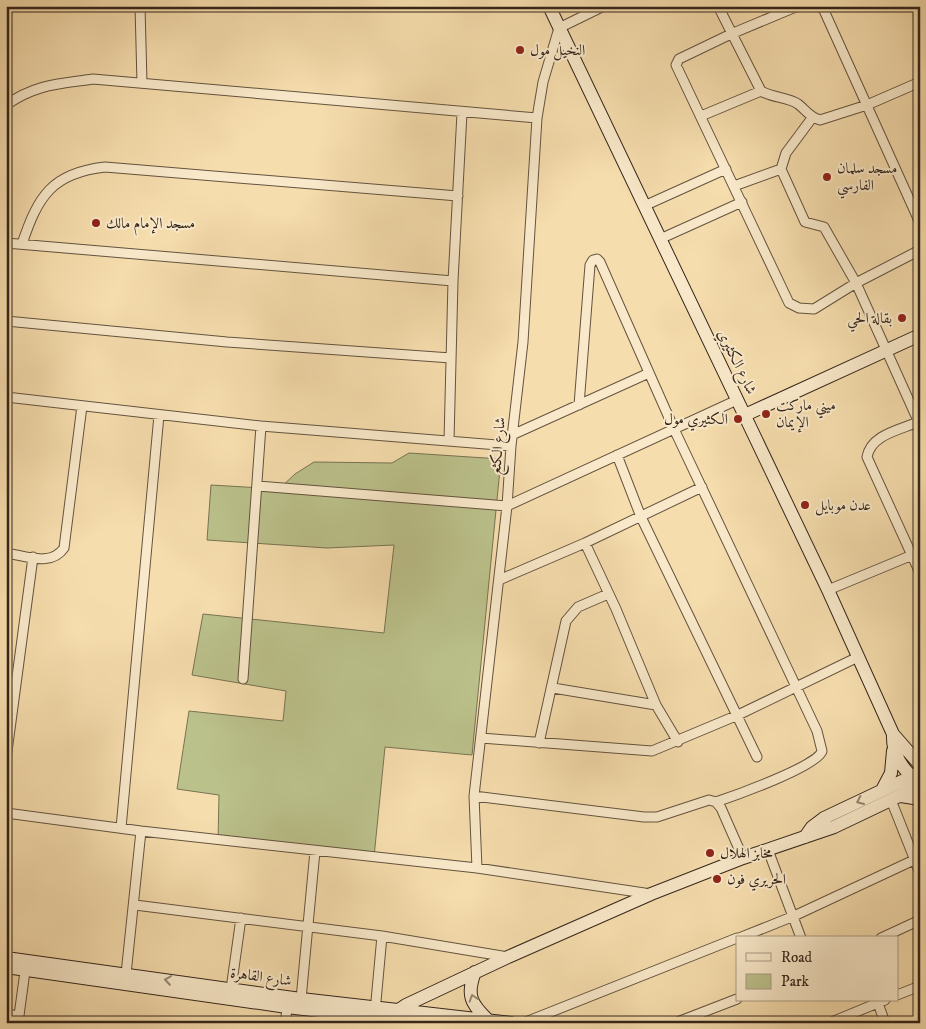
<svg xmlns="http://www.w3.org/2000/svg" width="926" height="1029" viewBox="0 0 926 1029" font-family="'IM FELL DW Pica',Amiri,serif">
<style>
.green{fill:#bbc18b;stroke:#787352}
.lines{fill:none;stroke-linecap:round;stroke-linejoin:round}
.street-casing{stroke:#64533f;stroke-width:11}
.secondary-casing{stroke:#34251a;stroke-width:14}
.street{stroke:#f9e9ca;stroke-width:9}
.secondary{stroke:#f9e9ca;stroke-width:12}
.oneway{stroke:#968772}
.poi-dot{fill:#8f2418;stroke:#f9e9ca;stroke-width:2}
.labels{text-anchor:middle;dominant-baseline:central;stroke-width:4;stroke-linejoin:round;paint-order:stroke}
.poi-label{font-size:15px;fill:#34251a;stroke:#f9e9ca;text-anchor:start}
.street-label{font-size:15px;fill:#34251a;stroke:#f9e9ca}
</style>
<rect width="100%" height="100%" fill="#f6ddad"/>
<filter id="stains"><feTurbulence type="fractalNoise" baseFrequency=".004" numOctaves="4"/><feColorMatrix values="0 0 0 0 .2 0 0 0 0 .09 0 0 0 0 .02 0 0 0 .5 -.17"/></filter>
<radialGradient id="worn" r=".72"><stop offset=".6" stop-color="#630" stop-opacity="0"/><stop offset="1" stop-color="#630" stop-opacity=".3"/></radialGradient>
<path class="green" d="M 409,453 L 501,459 L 472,755 L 385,747 L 374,857 L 218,842 L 219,795 L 177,789 L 189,711 L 283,721 L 286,691 L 192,675 L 203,614 L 384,633 L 394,545 L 327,548 L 207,540 L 211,485 L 279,489 L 295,474 L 314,462 L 392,463 Z"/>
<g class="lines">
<defs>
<path id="street" d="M 140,6 L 142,83
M 718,6 L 761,91 C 773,98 788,97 798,104 C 806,110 809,117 820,120 L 867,105 L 920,82
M 798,6 L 731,34 L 679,59 L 676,65 L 789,303 L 799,308 L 814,309 L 856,283 L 920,250
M 822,6 L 920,223
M 6,9 L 10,6
M 6,105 C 36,84 59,84 93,79 L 537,118
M 701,116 L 761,91
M 812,118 L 786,153 L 781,169 L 805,222 L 824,227 L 856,283 L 920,425
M 734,186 L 781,169
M 644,206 L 726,169
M 660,239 L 742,202
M 6,243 L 453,281
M 22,244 C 38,196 52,173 105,167 L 458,196
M 6,321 L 227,342 L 451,358
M 6,397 L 261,426 L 511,446
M 579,405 L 590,265 L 593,260 L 597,259 L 600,262 L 674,429 L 817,731 L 822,751 C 818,766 734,796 716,802
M 920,421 C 901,430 871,434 867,457 L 920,573
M 512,435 L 649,373
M 449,441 L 453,281 L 462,113
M 617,455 L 641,517 L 757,757
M 258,486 L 507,506 L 737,400
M 585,543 L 616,609 L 656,705 L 678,742
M 6,553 C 26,556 51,567 64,548 L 82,406
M 499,580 L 585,543 L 702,487
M 828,590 L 910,556
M 243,679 L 261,426
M 553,688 L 656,705
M 481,738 L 652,751 L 738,715 L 858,657
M 539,743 L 566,621 L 578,607 L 608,594
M 6,759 L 33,557
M 474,796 L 644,817 L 657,817 L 709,800 L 716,802 L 721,808 L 743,858
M 891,800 L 920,873
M 6,813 L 141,831 L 477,868 L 651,894
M 121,828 L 159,415
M 768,850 L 801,938
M 477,868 L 474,796 L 507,506 L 511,446 L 523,342 L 537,118 L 543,82 L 559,28 L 604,6
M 135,905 L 382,936 L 508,957
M 739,938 L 794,916 L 914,860
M 881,938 L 920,920
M 126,974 L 141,831
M 231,989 L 241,918
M 897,995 L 920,986
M 301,999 L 315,851
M 878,1003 L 885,1023
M 375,1012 L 382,936
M 6,1014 L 19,1016
M 18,1023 L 26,964
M 285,1023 L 288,1003
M 523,1023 L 737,938
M 675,1023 L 737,999
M 829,1023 L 885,1000"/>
<path id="secondary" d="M 549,6 L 828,590 L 893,734 C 892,756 903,771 920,783
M 745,415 L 920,335
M 893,734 L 920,765
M 882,790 L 891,773 L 893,751
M 901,796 L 920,799
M 805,837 L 812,827 L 824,818 L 917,774
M 6,958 L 301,999 L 511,1023
M 6,967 L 287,1007 L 420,1023
M 475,972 C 466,995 471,1004 488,1020
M 385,1019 L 406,1005 L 508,957 L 651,894 L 743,858 L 834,827 L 920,786"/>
</defs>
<use href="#street" class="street-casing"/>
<use href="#secondary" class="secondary-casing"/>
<use href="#street" class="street"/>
<use href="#secondary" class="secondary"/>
</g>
<defs><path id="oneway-chevron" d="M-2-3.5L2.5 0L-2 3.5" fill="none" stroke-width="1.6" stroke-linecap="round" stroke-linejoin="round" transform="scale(1.25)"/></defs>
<g class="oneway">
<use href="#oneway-chevron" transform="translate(860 801) rotate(155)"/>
<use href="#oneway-chevron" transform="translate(168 980) rotate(-172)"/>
<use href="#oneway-chevron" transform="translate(473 998) rotate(-108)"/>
</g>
<g class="poi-dot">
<circle cx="520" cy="50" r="5"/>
<circle cx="827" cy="177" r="5"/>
<circle cx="96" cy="223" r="5"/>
<circle cx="902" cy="318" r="5"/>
<circle cx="766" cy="414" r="5"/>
<circle cx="738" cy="419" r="5"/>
<circle cx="805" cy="505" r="5"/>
<circle cx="710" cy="853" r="5"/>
<circle cx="717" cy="879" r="5"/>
</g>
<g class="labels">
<g class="poi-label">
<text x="530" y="50">النخيل مول</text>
<text x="837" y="168">مسجد سلمان<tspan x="837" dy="17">الفارسي</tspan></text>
<text x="106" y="223">مسجد الإمام مالك</text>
<text x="892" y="318" text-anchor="end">بقالة الحي</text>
<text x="776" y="405">ميني ماركت<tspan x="776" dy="17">الإيمان</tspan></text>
<text x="728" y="419" text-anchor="end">الكثيري مول</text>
<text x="815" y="505">عدن موبايل</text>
<text x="720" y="853">مخابز الهلال</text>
<text x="727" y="879">الحريري فون</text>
</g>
<g class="street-label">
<text transform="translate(737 362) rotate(64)">شارع الكثيري</text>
<text transform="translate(498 446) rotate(-85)">شارع الكثع</text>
<text transform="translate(261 977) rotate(8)">شارع القاهرة</text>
</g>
</g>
<rect width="926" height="1029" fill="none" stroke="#f6ddad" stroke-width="25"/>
<rect x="8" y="8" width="911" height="1014" fill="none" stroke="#34251a" stroke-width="2.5"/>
<rect x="12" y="12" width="901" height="1004" fill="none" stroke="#34251a"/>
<rect x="736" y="936" width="162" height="65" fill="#f9e9ca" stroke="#aa9b84"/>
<rect x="746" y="953" width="25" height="8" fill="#f9e9ca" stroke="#aa9b84"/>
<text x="781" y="962" font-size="15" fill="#34251a">Road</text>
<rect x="746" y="974" width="25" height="15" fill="#bbc18b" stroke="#aa9b84"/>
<text x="781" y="986" font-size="15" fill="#34251a">Park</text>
<rect width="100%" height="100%" filter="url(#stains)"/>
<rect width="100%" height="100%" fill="url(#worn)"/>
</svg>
